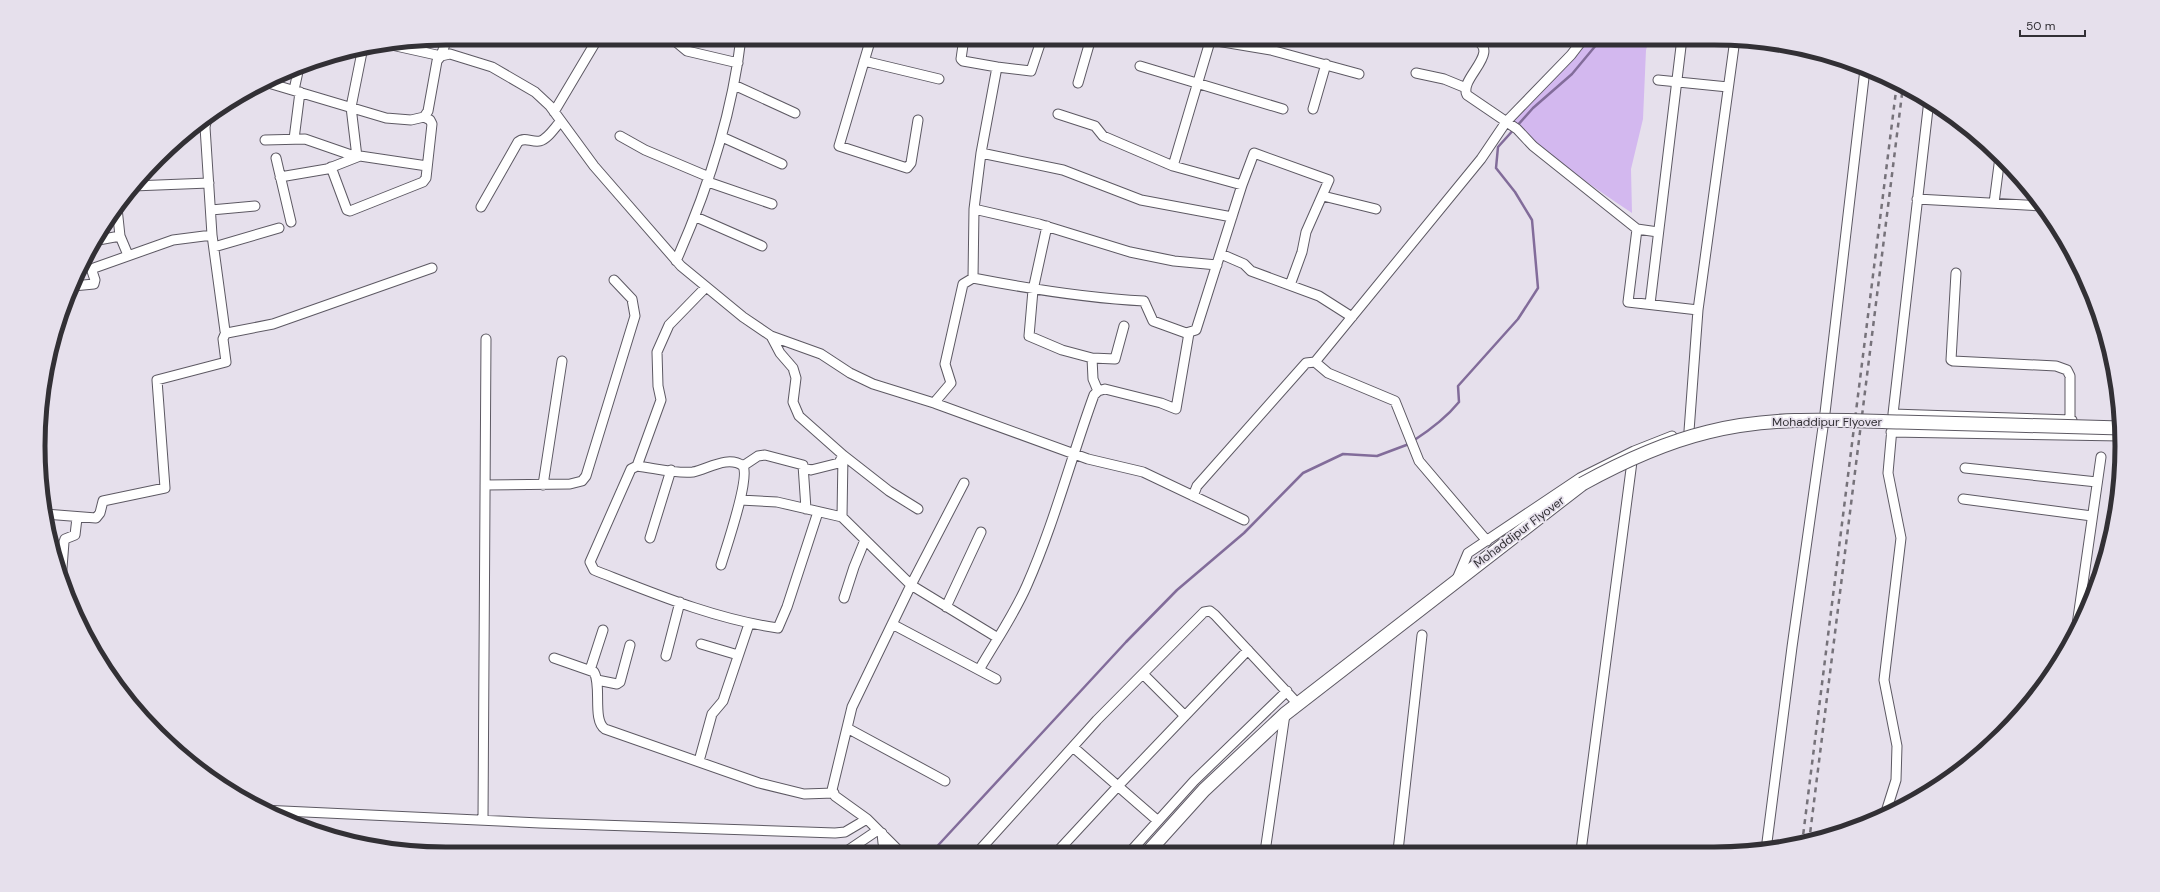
<svg xmlns="http://www.w3.org/2000/svg" width="2160" height="892" viewBox="0 0 2160 892" font-family="'DM Sans',sans-serif">
<style>
.green{fill:#d3b8ef}
.lines{fill:none;stroke-linecap:round;stroke-linejoin:round}
.stream{stroke:#826c9a;stroke-width:2.5}
.minor-casing{stroke:#5d5963;stroke-width:11}
.highway-casing{stroke:#5d5963;stroke-width:15}
.minor{stroke:#fff;stroke-width:9}
.highway{stroke:#fff;stroke-width:13}
.rail{stroke:#76727a;stroke-width:2.5;stroke-dasharray:5 5;stroke-linecap:butt}
.highway-bridge-casing{stroke:#5d5963;stroke-width:15;stroke-linecap:butt}
.highway-bridge{stroke:#fff;stroke-width:13}
.labels{text-anchor:middle;dominant-baseline:central;stroke-width:3.5;stroke-linejoin:round;paint-order:stroke}
.street-label{font-size:12px;fill:#323035;stroke:#e6e0ec}
.rim{fill:none;stroke:#323035;stroke-width:5}
</style>
<rect width="100%" height="100%" fill="#e6e0ec"/>
<path class="green" d="M 1587,38 L 1650,38 L 1646,50 L 1643,119 L 1631,169 L 1632,213 C 1590,185 1549,157 1513,122 L 1545,85 L 1586,44 Z"/>
<g class="lines">
<path class="stream" d="M 1413,441 C 1430,430 1446,418 1459,402 L 1458,386 L 1518,319 L 1538,288 L 1532,220 L 1515,192 L 1496,168 L 1498,147 L 1533,108 L 1572,74 L 1602,38
M 931,853 L 1126,642 L 1177,590 L 1244,533 L 1303,473 L 1343,454 L 1377,456 L 1409,444"/>
<defs>
<path id="minor" d="M 660,38 L 675,41 L 687,51 L 738,63
M 871,38 L 839,146 L 907,168 L 911,163 L 918,120
M 964,38 L 961,59 L 963,61 L 997,67 L 981,153 L 974,209 L 973,278
M 1472,38 C 1505,51 1458,78 1467,95 L 1517,129 L 1533,146 L 1637,229 L 1628,302 L 1698,310 L 1689,431
M 1211,40 L 1271,50 L 1359,74
M 387,44 L 441,56 L 447,38
M 864,61 L 939,79
M 1140,66 L 1283,109
M 997,67 L 1031,71 L 1042,38
M 1416,73 L 1444,79 L 1466,88
M 1658,80 L 1728,87
M 265,82 L 386,118 L 411,120 L 424,117 L 428,111 L 437,61 L 441,56 L 450,54 L 492,67 L 535,92 L 550,106 L 594,166 L 681,266 L 743,317 L 771,336 L 780,353 L 793,368 L 796,378 L 793,402 L 799,416 L 843,455 L 842,517 L 911,585 L 852,707 L 832,790 L 835,796 L 867,819 L 901,853
M 1078,83 L 1091,38
M 734,85 L 795,113
M 294,90 L 299,67
M 1929,100 L 1893,414 L 2072,420
M 1313,109 L 1326,64
M 554,112 L 598,38
M 1058,114 L 1095,126 L 1103,136 L 1173,166 L 1242,185
M 207,118 L 205,127 L 212,235 L 225,331 L 227,333 L 273,324 L 432,268
M 620,136 L 645,150 L 709,177
M 722,137 L 782,164
M 294,139 L 300,92
M 265,140 L 305,139 L 357,157 L 351,107 L 363,47
M 981,153 L 1063,170 L 1141,200 L 1232,217
M 276,158 L 291,222
M 1173,166 L 1211,38
M 331,167 L 347,210 L 350,211 L 423,182 L 426,178 L 432,124 L 430,120 L 424,117
M 280,177 L 327,169 L 360,156 L 427,166
M 708,182 L 772,204
M 133,186 L 209,183
M 1323,196 L 1376,209
M 1917,199 L 2043,206
M 1994,203 L 2000,157
M 481,207 L 518,142 C 525,136 532,143 540,141 C 548,139 555,127 561,121
M 117,208 L 120,236 L 128,255
M 974,209 L 1039,224 L 1130,252 L 1174,261 L 1217,265
M 211,210 L 255,206
M 696,217 L 762,246
M 1047,226 L 1033,290 L 1029,336 L 1062,350 L 1092,358 L 1093,379 L 1098,391
M 1637,229 L 1658,232
M 93,241 L 120,236
M 214,247 L 279,228
M 1221,254 L 1244,264 L 1251,271 L 1319,296 L 1352,317
M 676,261 C 708,189 732,116 741,38
M 1956,273 L 1951,360 L 1953,361 L 2056,366 L 2067,370 L 2070,376 L 2070,420
M 73,286 L 94,284 L 95,280 L 92,271 L 94,268 L 173,240 L 212,235
M 1650,304 L 1682,38
M 1698,310 L 1735,39
M 771,336 L 821,354 L 850,373 L 873,384 L 934,403 L 1088,459 L 1143,472 L 1244,520
M 1092,358 L 1115,359 L 1124,326
M 934,403 L 951,383 L 945,364 L 963,284 L 973,278 C 1030,289 1085,298 1144,301 L 1153,321 L 1186,333 L 1196,330 L 1242,185 L 1254,153 L 1329,180 L 1306,232 L 1302,252 L 1290,285
M 1891,432 L 2121,436
M 637,466 L 661,400 L 658,386 L 657,352 L 669,325 L 706,287
M 743,466 L 758,456 L 765,455 L 803,465 L 806,509
M 804,468 L 811,470 L 839,463 L 843,455 L 889,491 L 918,509
M 1965,468 L 2097,482
M 964,483 L 911,585 L 998,638
M 485,485 L 570,484 L 582,481 L 586,476 L 635,316 L 632,299 L 614,280
M 543,485 L 562,361
M 1193,496 L 1197,486 L 1306,363 L 1315,362
M 1963,499 L 2092,516
M 740,500 L 777,502 L 842,517
M 45,514 L 96,518 L 100,513 L 103,501 L 165,488 L 157,380 L 226,362 L 223,339 L 226,332
M 650,538 L 671,470
M 1487,541 L 1419,461 L 1395,401 L 1328,373 L 1315,362 L 1481,159 L 1506,122 L 1571,55 L 1584,38
M 721,565 C 726,548 750,479 743,466 C 728,455 708,469 693,472 C 676,474 654,468 637,466 L 631,469 L 590,562 L 594,570 C 653,593 714,619 778,628 L 787,607 L 818,512
M 1457,579 L 1468,553 L 1580,478 L 1634,451 L 1672,436
M 61,581 L 64,542 L 65,539 L 75,535 L 77,518
M 844,598 L 854,567 L 865,540
M 946,607 L 981,532
M 892,624 L 996,679
M 2077,625 L 2101,457
M 701,644 L 738,655
M 666,656 L 680,602
M 554,658 L 594,672 C 602,687 592,720 605,729 L 759,783 L 804,794 L 834,793
M 590,670 L 603,630
M 979,670 C 995,642 1014,615 1027,585 C 1054,524 1071,458 1094,395 L 1098,391 L 1105,389 L 1161,403 L 1176,409 L 1189,333
M 1143,674 L 1185,716
M 597,680 L 617,684 L 620,682 L 630,645
M 847,728 L 945,781
M 1073,747 L 1158,821
M 699,761 L 712,714 L 723,701 L 749,624
M 262,810 L 540,823 L 835,833 L 845,832 L 867,819
M 1885,815 L 1896,780 L 1897,746 L 1884,680 L 1901,538 L 1888,473 L 1893,417
M 483,819 L 486,339
M 882,833 L 883,843 L 889,853
M 1766,850 L 1792,647 L 1825,413 L 1865,69
M 1398,851 L 1422,635
M 1581,851 L 1633,454
M 1057,852 L 1119,785 L 1248,650
M 1130,852 L 1194,781 L 1287,691
M 1265,852 L 1285,714
M 844,853 L 878,830
M 977,853 L 1097,720 L 1204,612 L 1210,611 L 1215,615 L 1298,704
M 626,854 L 668,851 L 712,853"/>
<path id="highway" d="M 1148,852 L 1204,790 L 1285,714 L 1582,484"/>
</defs>
<use href="#minor" class="minor-casing"/>
<use href="#highway" class="highway-casing"/>
<use href="#minor" class="minor"/>
<use href="#highway" class="highway"/>
<path class="rail" d="M 1809,842 L 1903,86
M 1802,844 L 1897,83"/>
<defs>
<path id="highway-bridge" d="M 1582,484 C 1622,462 1663,443 1708,432 C 1771,416 1836,420 1900,422 C 1974,424 2047,426 2121,428"/>
</defs>
<use href="#highway-bridge" class="highway-bridge-casing"/>
<use href="#highway-bridge" class="highway-bridge"/>
</g>
<g class="labels">
<g class="street-label">
<text x="1827" y="422">Mohaddipur Flyover</text>
<text transform="translate(1519 532) rotate(-37)">Mohaddipur Flyover</text>
</g>
</g>
<path d="M0 0H2160V892H0ZM446 45H1714A401 401 0 0 1 2115 446V446A401 401 0 0 1 1714 847H446A401 401 0 0 1 45 446V446A401 401 0 0 1 446 45Z" fill="#e6e0ec" fill-rule="evenodd"/>
<path class="rim" d="M446 45H1714A401 401 0 0 1 2115 446V446A401 401 0 0 1 1714 847H446A401 401 0 0 1 45 446V446A401 401 0 0 1 446 45Z"/>
<path d="M2020 30v6h65v-6" fill="none" stroke="#323035" stroke-width="2"/>
<text x="2026" y="30" font-size="12" fill="#323035" stroke="#e6e0ec" stroke-width="3" paint-order="stroke">50 m</text>
</svg>
